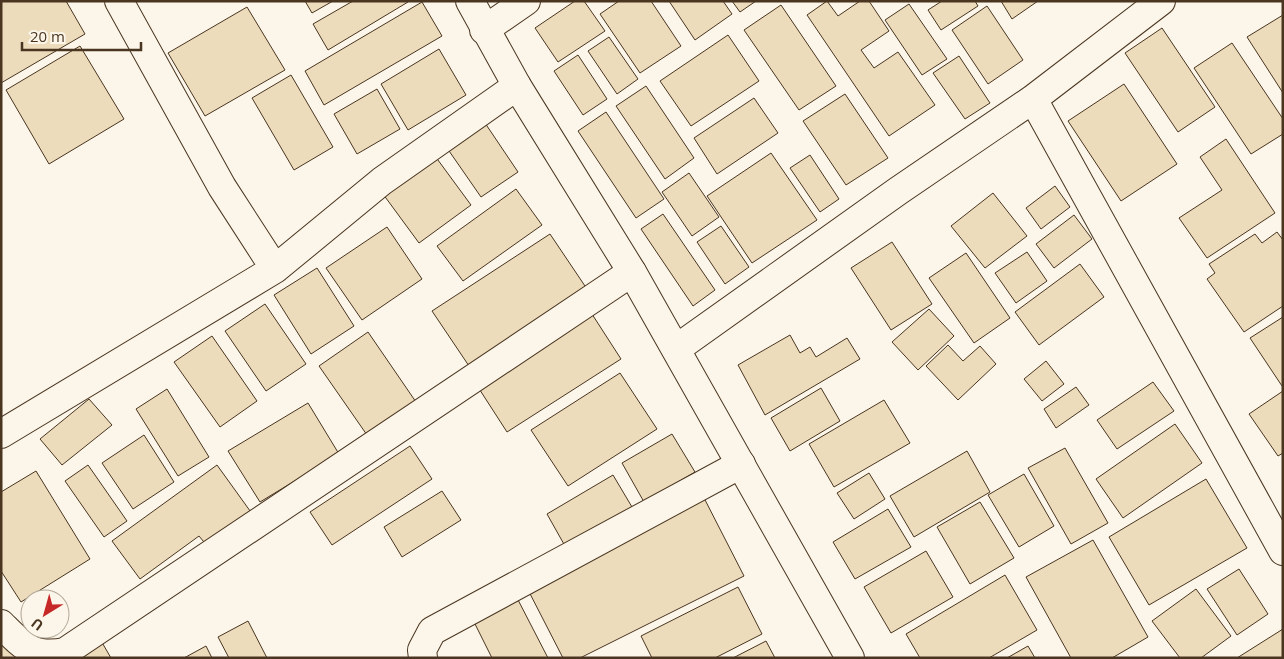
<svg xmlns="http://www.w3.org/2000/svg" width="1284" height="659" viewBox="0 0 1284 659" font-family="'Open Sans',sans-serif">
<style>
.building{fill:#ecdcbc;stroke:#4a3520}
.lines{fill:none;stroke-linecap:round;stroke-linejoin:round}
.minor-casing{stroke:#4a3520;stroke-width:30}
.primary-casing{stroke:#4a3520;stroke-width:30}
.minor{stroke:#fbf6e9;stroke-width:28}
.primary{stroke:#fbf6e9;stroke-width:28}
</style>
<rect width="100%" height="100%" fill="#fbf6e9"/>
<path class="building" d="M 1,1 L 66,1 L 85,34 L 1,83 Z
M 305,1 L 333,1 L 312,13 Z
M 353,1 L 408,1 L 408,2 L 328,50 L 313,24 Z
M 575,1 L 584,1 L 605,31 L 558,62 L 535,28 Z
M 619,1 L 651,1 L 681,46 L 640,73 L 600,14 Z
M 669,1 L 723,1 L 732,14 L 695,40 Z
M 732,1 L 756,1 L 740,12 Z
M 827,1 L 838,16 L 860,1 L 869,1 L 889,31 L 861,50 L 874,68 L 898,52 L 935,105 L 889,136 L 807,15 Z
M 942,1 L 975,1 L 978,6 L 941,30 L 928,10 Z
M 1001,1 L 1038,1 L 1012,19 Z
M 422,2 L 442,36 L 324,105 L 305,71 Z
M 909,4 L 947,59 L 922,75 L 885,20 Z
M 781,5 L 836,86 L 799,110 L 744,30 Z
M 987,6 L 1023,60 L 988,84 L 952,30 Z
M 247,7 L 285,70 L 205,116 L 168,53 Z
M 1283,15 L 1283,93 L 1247,37 Z
M 1162,28 L 1215,107 L 1178,132 L 1125,53 Z
M 728,35 L 759,81 L 691,126 L 660,81 Z
M 609,37 L 638,79 L 617,94 L 588,51 Z
M 1232,43 L 1283,119 L 1283,134 L 1251,154 L 1194,68 Z
M 80,46 L 124,119 L 49,164 L 6,90 Z
M 439,49 L 466,95 L 408,130 L 381,84 Z
M 578,55 L 607,99 L 583,115 L 554,71 Z
M 959,56 L 990,103 L 965,119 L 933,73 Z
M 291,75 L 333,147 L 294,170 L 252,98 Z
M 1124,84 L 1177,164 L 1121,201 L 1068,121 Z
M 646,86 L 694,158 L 665,179 L 616,106 Z
M 377,89 L 400,129 L 357,154 L 334,114 Z
M 845,94 L 888,158 L 846,185 L 803,121 Z
M 754,98 L 778,133 L 717,174 L 694,138 Z
M 606,112 L 664,199 L 636,218 L 578,131 Z
M 485,123 L 518,172 L 481,197 L 447,148 Z
M 1226,139 L 1275,213 L 1207,258 L 1179,218 L 1222,190 L 1200,157 Z
M 771,153 L 817,220 L 752,263 L 707,196 Z
M 810,155 L 839,199 L 820,212 L 790,168 Z
M 435,156 L 471,205 L 419,243 L 383,194 Z
M 689,173 L 719,217 L 692,236 L 662,192 Z
M 1055,186 L 1070,207 L 1041,229 L 1026,208 Z
M 516,189 L 542,225 L 463,281 L 437,246 Z
M 993,193 L 1027,236 L 985,268 L 951,226 Z
M 663,214 L 715,290 L 693,306 L 641,229 Z
M 1074,215 L 1092,239 L 1054,268 L 1036,244 Z
M 721,226 L 749,267 L 725,284 L 697,242 Z
M 387,227 L 422,279 L 362,320 L 326,268 Z
M 1277,232 L 1283,240 L 1283,306 L 1244,332 L 1207,279 L 1215,273 L 1209,264 L 1255,234 L 1262,243 Z
M 550,234 L 587,289 L 469,366 L 432,311 Z
M 892,242 L 932,304 L 891,330 L 851,268 Z
M 1027,252 L 1047,281 L 1016,303 L 995,273 Z
M 966,253 L 1010,318 L 974,343 L 929,278 Z
M 1080,264 L 1104,297 L 1039,345 L 1015,312 Z
M 317,268 L 354,326 L 311,354 L 274,295 Z
M 265,304 L 306,364 L 266,391 L 225,331 Z
M 929,309 L 954,336 L 918,370 L 892,342 Z
M 590,311 L 621,359 L 507,432 L 476,384 Z
M 1283,317 L 1283,385 L 1282,386 L 1250,338 Z
M 368,332 L 416,402 L 367,435 L 319,366 Z
M 790,335 L 800,353 L 810,347 L 816,357 L 847,338 L 860,359 L 765,415 L 738,365 Z
M 212,336 L 257,401 L 220,427 L 174,362 Z
M 948,345 L 963,361 L 980,346 L 996,364 L 958,400 L 926,366 Z
M 1046,361 L 1064,384 L 1042,401 L 1024,379 Z
M 620,373 L 657,429 L 568,486 L 531,430 Z
M 1153,382 L 1174,411 L 1117,449 L 1097,420 Z
M 1076,387 L 1089,405 L 1056,428 L 1044,409 Z
M 821,388 L 840,421 L 790,451 L 771,418 Z
M 167,389 L 209,457 L 178,476 L 136,409 Z
M 1283,391 L 1283,453 L 1278,456 L 1249,414 Z
M 89,399 L 112,425 L 62,465 L 40,439 Z
M 884,400 L 910,443 L 834,487 L 809,444 Z
M 308,403 L 339,454 L 260,502 L 228,451 Z
M 1175,424 L 1202,463 L 1123,518 L 1096,479 Z
M 672,434 L 695,472 L 644,502 L 622,463 Z
M 144,435 L 174,482 L 133,509 L 102,463 Z
M 410,446 L 432,479 L 332,545 L 310,512 Z
M 1065,448 L 1108,523 L 1071,544 L 1028,468 Z
M 967,451 L 990,492 L 914,537 L 890,496 Z
M 88,465 L 127,521 L 104,537 L 65,481 Z
M 217,465 L 253,515 L 208,547 L 199,536 L 140,579 L 112,541 Z
M 36,471 L 90,559 L 21,602 L 1,571 L 1,492 Z
M 869,473 L 885,499 L 854,519 L 837,493 Z
M 1024,474 L 1054,526 L 1019,547 L 988,495 Z
M 613,475 L 632,507 L 565,546 L 547,514 Z
M 1206,479 L 1247,548 L 1149,605 L 1109,537 Z
M 442,491 L 461,520 L 402,557 L 384,527 Z
M 702,494 L 744,576 L 580,658 L 563,658 L 525,584 Z
M 980,502 L 1014,558 L 970,584 L 937,527 Z
M 888,509 L 911,547 L 855,579 L 833,542 Z
M 1093,540 L 1148,637 L 1112,658 L 1071,658 L 1026,577 Z
M 926,551 L 953,597 L 891,633 L 864,587 Z
M 1239,569 L 1268,614 L 1237,635 L 1207,589 Z
M 1005,575 L 1037,630 L 989,658 L 920,658 L 906,634 Z
M 738,587 L 762,634 L 715,658 L 652,658 L 641,636 Z
M 1196,589 L 1231,636 L 1201,658 L 1180,658 L 1152,621 Z
M 516,596 L 548,658 L 492,658 L 472,618 Z
M 248,621 L 267,658 L 229,658 L 218,637 Z
M 1283,629 L 1283,658 L 1237,658 Z
M 1,633 L 18,658 L 1,658 Z
M 100,639 L 111,658 L 70,658 Z
M 766,641 L 775,658 L 733,658 Z
M 206,646 L 212,658 L 184,658 Z
M 1028,646 L 1035,658 L 1007,658 Z"/>
<g class="lines">
<defs>
<path id="minor" d="M 119,1 L 222,187 L 275,269
M 484,30 L 526,1
M 1033,99 L 1283,551
M 676,349 L 898,191 L 1033,99 L 1161,1
M 1,434 L 275,269 L 382,181 L 517,86
M 1,624 C 23,646 32,658 65,652 L 632,272
M 423,658 L 422,650 L 432,631 L 741,464"/>
<path id="primary" d="M 470,1 L 517,86 L 632,272 L 850,658"/>
</defs>
<use href="#minor" class="minor-casing"/>
<use href="#primary" class="primary-casing"/>
<use href="#minor" class="minor"/>
<use href="#primary" class="primary"/>
</g>
<rect width="1284" height="659" fill="none" stroke="#4a3520" stroke-width="5"/>
<g transform="translate(45 614) rotate(217)"><circle r="24" fill="#fbf6e9" stroke="#b4a999"/>
<path d="M0-4L9 19L0 12L-9 19Z" fill="#c62828"/>
<text y="-8" font-size="14" font-weight="bold" text-anchor="middle" fill="#4a3520">U</text>
</g>
<path d="M22 42v8h119v-8" fill="none" stroke="#4a3520" stroke-width="2.5"/>
<text x="30" y="42" font-size="15" fill="#4a3520" stroke="#fbf6e9" stroke-width="4" paint-order="stroke">20 m</text>
</svg>
